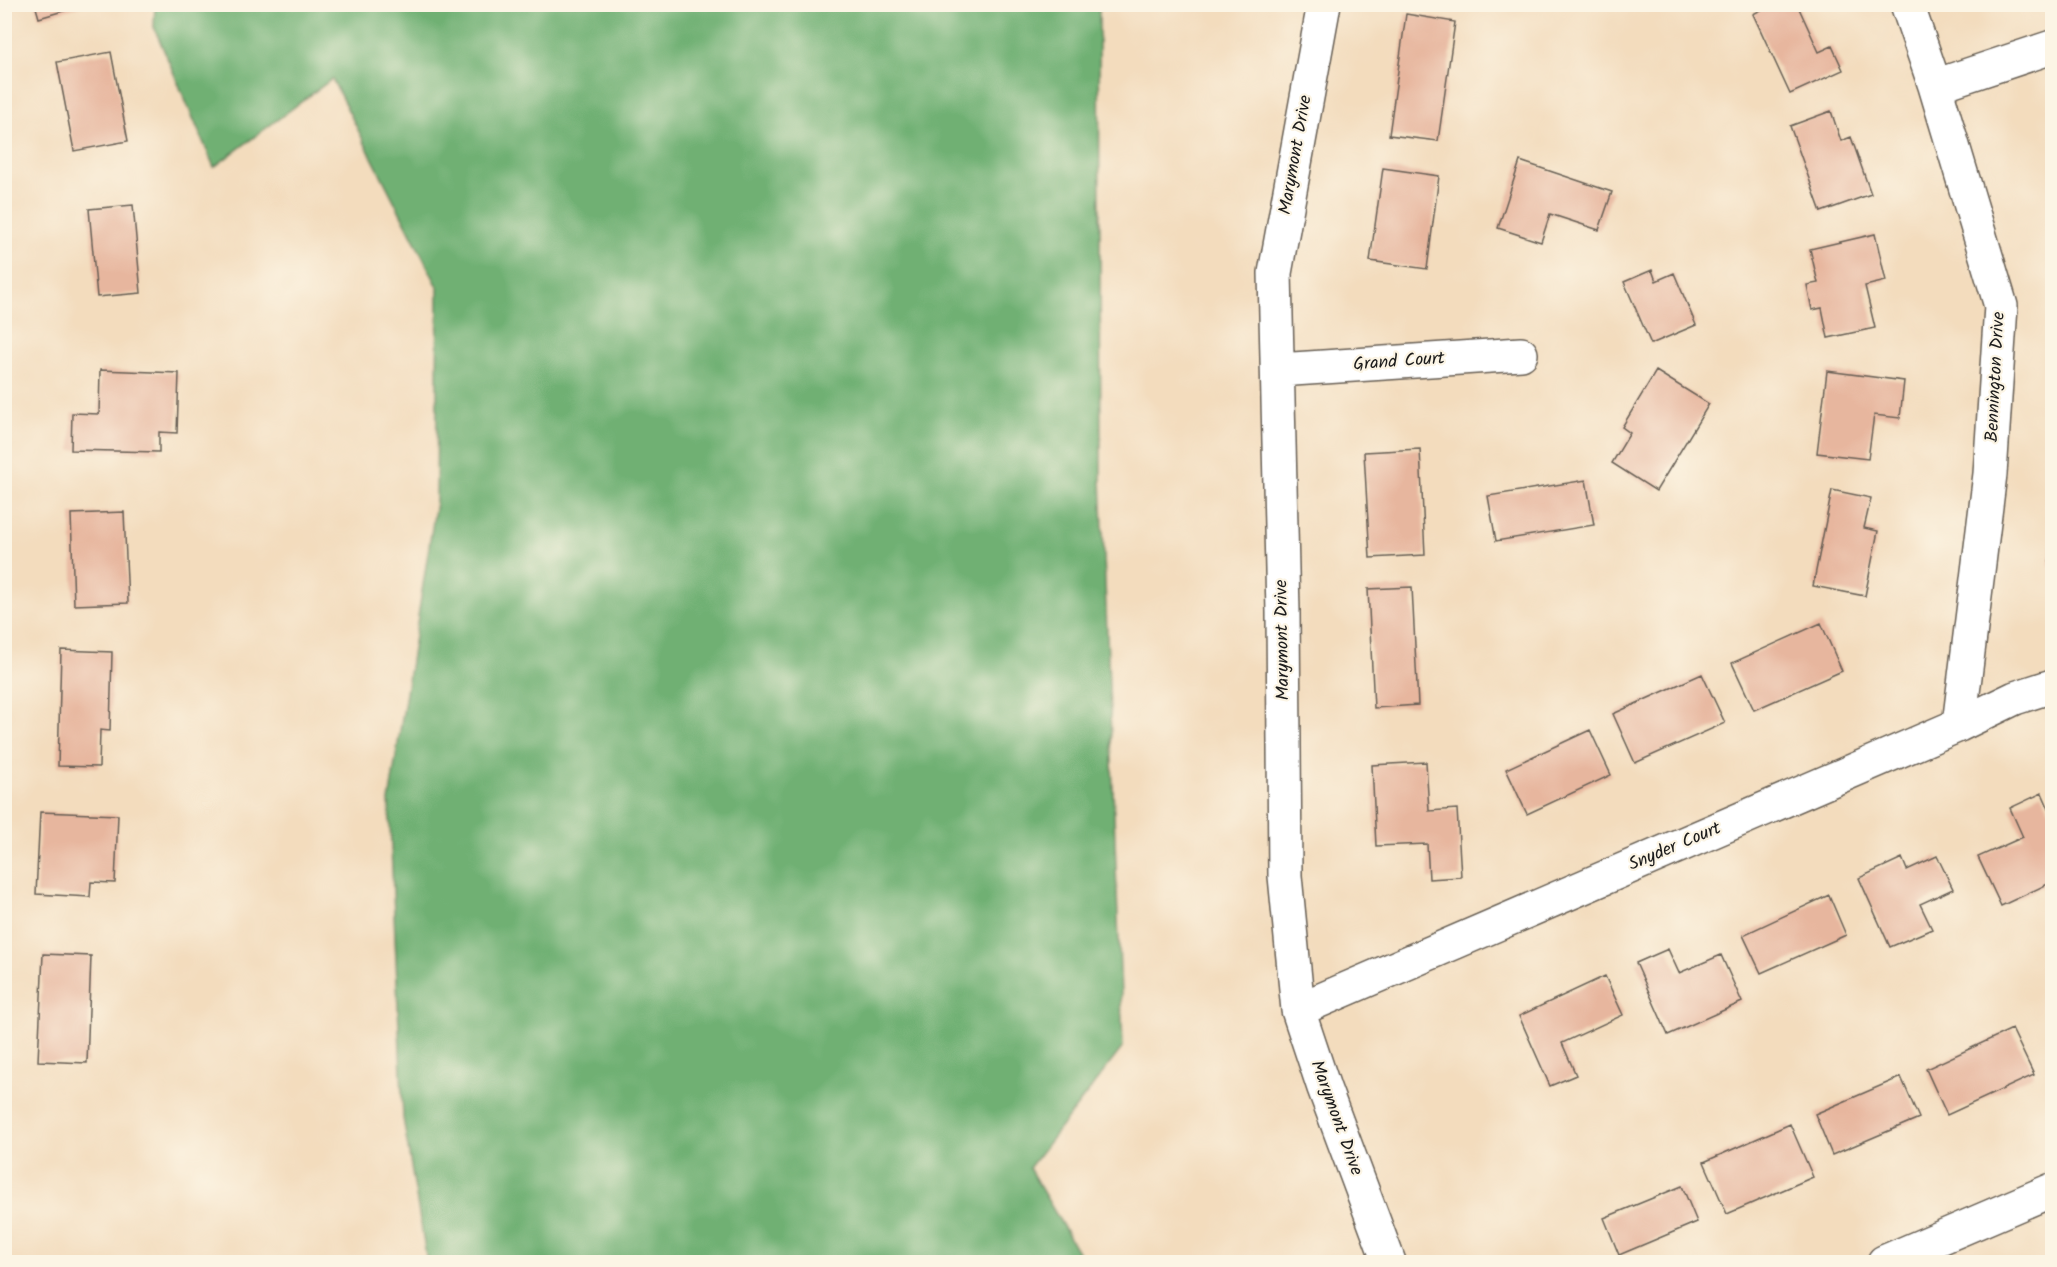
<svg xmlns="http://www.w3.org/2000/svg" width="2057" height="1267" viewBox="0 0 2057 1267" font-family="Kalam,sans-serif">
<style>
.forest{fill:#6fb073;stroke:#466648;stroke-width:1.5}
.building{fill:#e7b69e}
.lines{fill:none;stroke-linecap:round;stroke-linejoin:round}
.minor-casing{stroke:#675f54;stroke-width:36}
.minor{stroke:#fff;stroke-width:33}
.labels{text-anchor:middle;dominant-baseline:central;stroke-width:4.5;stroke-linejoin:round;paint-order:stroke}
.street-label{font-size:18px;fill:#1c1c1c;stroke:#fcf5e5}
</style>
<rect width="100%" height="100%" fill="#fcf5e5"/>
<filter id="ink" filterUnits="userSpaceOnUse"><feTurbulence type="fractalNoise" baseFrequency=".0167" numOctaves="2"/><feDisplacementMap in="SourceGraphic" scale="12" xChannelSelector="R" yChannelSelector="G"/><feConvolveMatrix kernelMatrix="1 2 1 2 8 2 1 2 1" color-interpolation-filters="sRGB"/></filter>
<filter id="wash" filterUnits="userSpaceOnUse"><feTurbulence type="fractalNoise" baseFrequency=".008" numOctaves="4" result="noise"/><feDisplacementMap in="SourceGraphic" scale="24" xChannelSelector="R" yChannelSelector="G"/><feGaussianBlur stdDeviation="1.35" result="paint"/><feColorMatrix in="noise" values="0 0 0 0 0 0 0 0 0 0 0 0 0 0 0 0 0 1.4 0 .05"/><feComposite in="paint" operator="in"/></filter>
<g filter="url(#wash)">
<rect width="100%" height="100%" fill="#f3dcbd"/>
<path class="forest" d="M 155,4 L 1099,5 L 1101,478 L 1123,1047 L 1029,1168 L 1084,1262 L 427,1262 L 403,1118 L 389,801 L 436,502 L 438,287 L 332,79 L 214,167 L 154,27 Z"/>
<g id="blocks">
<path class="building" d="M 35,4 L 84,4 L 84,5 L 39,18 Z
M 1773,4 L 1797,4 L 1819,52 L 1832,46 L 1843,70 L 1790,94 L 1753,14 Z
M 1406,14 L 1455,22 L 1438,141 L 1389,135 Z
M 111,52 L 128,141 L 74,151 L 57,62 Z
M 1831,111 L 1841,141 L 1851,137 L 1871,194 L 1821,212 L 1790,126 Z
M 1520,161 L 1612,192 L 1599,230 L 1550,214 L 1541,242 L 1498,228 Z
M 1383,168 L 1439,176 L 1427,269 L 1370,261 Z
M 133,205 L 141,293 L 97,297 L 89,209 Z
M 1875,234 L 1886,281 L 1865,286 L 1875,328 L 1828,338 L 1822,308 L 1812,310 L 1807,285 L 1818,283 L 1810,249 Z
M 1652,270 L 1656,281 L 1674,273 L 1696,325 L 1651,344 L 1624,282 Z
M 100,370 L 179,373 L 177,433 L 159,432 L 159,452 L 71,450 L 72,413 L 99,414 Z
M 1656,371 L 1709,404 L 1656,491 L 1612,463 L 1630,433 L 1622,427 Z
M 1827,371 L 1904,381 L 1900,418 L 1874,415 L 1868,459 L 1817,453 Z
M 1420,449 L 1425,555 L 1370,558 L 1364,452 Z
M 1586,480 L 1594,525 L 1496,541 L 1488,496 Z
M 1832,490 L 1871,498 L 1864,528 L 1878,531 L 1865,596 L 1813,586 Z
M 124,512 L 128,603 L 74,605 L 71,514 Z
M 2051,544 L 2052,545 L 2052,567 L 2049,566 Z
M 1412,587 L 1418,705 L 1374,708 L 1368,589 Z
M 1821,623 L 1842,671 L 1754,710 L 1732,663 Z
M 61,650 L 112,652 L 110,731 L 100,730 L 99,767 L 58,766 Z
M 1702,674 L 1725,723 L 1635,763 L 1613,714 Z
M 1590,730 L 1611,775 L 1527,814 L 1506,769 Z
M 1426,762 L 1429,811 L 1457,809 L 1461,877 L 1429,879 L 1427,844 L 1376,846 L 1372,765 Z
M 2042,793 L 2052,816 L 2052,882 L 2001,906 L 1978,857 L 2023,837 L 2010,808 Z
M 40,812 L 118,815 L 115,883 L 91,882 L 90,897 L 36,894 Z
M 1937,856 L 1953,889 L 1920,904 L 1932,929 L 1890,947 L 1859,878 L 1902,858 L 1907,870 Z
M 1829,895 L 1846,935 L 1761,973 L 1743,935 Z
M 1668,949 L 1679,973 L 1721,955 L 1742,1002 L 1668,1035 L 1636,963 Z
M 43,954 L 91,956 L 87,1063 L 38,1061 Z
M 1605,976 L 1623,1015 L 1562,1043 L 1576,1075 L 1550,1086 L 1519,1016 Z
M 2012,1029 L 2034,1075 L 1947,1115 L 1926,1069 Z
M 1901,1077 L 1919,1118 L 1832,1155 L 1815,1114 Z
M 1790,1124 L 1813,1177 L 1727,1214 L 1704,1162 Z
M 1682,1186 L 1697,1222 L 1619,1255 L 1604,1218 Z"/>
</g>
</g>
<g filter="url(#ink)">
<use href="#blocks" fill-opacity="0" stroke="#675f54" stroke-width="1.5"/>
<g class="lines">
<defs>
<path id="minor" d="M 1324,4 L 1275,273 L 1283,612 L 1285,876 L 1298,1010 L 1324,1088 L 1389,1262
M 1907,4 L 1935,86 L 2001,306 L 1990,474 L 1959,725
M 1935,86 L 2052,47
M 1278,370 L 1521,354
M 1298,1010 L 1959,725 L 2015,698 L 2052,686
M 1884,1262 L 2052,1190"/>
</defs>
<use href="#minor" class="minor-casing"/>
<use href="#minor" class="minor"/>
</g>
</g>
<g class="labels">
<g class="street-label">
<text transform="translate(1296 155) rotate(-80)">Marymont Drive</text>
<text transform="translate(1399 362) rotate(-4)">Grand Court</text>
<text transform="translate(1996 377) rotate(-87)">Bennington Drive</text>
<text transform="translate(1283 640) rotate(-91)">Marymont Drive</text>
<text transform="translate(1675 847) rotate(-23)">Snyder Court</text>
<text transform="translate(1336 1118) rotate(70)">Marymont Drive</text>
</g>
</g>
<rect width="2057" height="1267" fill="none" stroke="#fcf5e5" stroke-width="24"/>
</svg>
